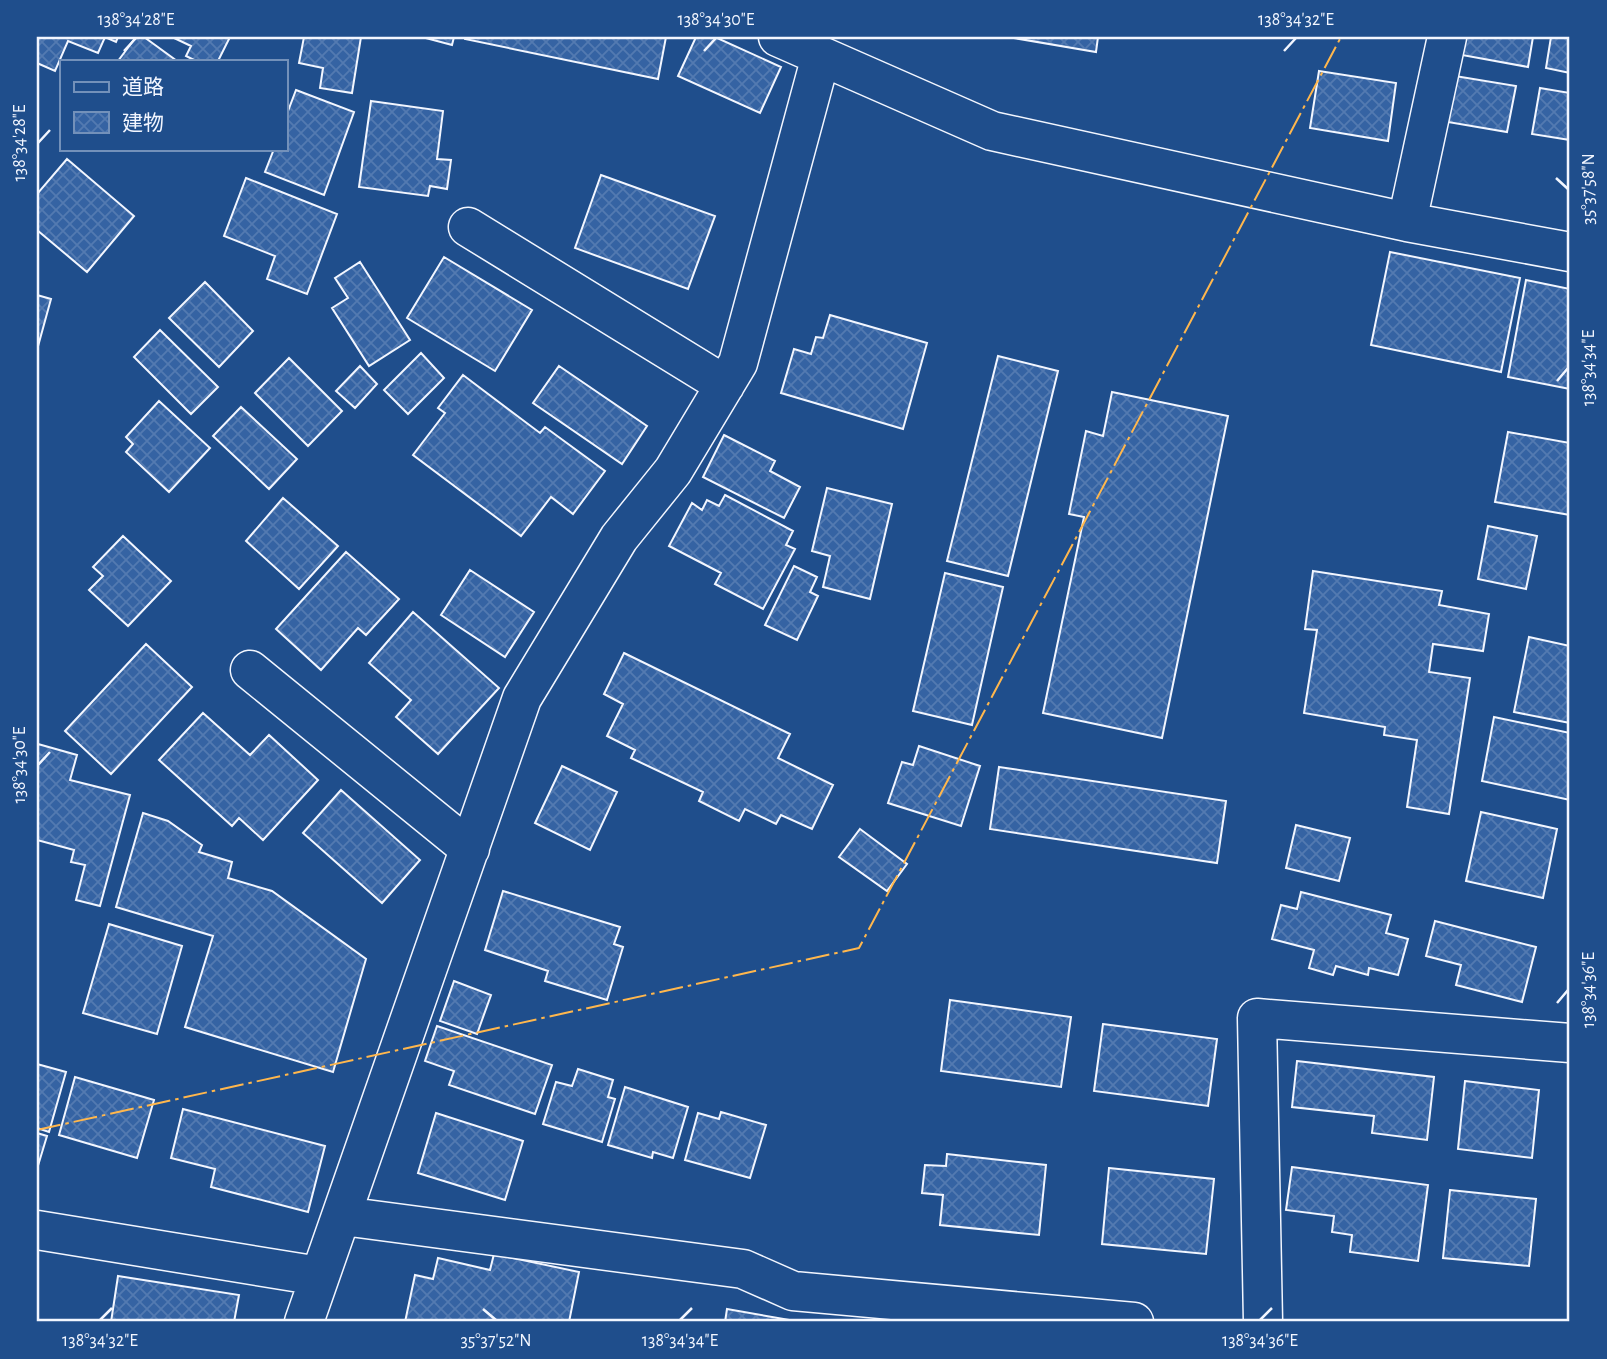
<svg xmlns="http://www.w3.org/2000/svg" width="1607" height="1359" viewBox="0 0 1607 1359" font-family="'Alegreya Sans','Noto Sans JP',sans-serif">
<style>
.building{fill:url(#building-cross-hatch);stroke:#f2f6ff;stroke-width:2}
.lines{fill:none;stroke-linecap:round;stroke-linejoin:round}
.minor-casing{stroke:#f2f6ff;stroke-width:41}
.minor{stroke:#1f4e8c;stroke-width:38}
.power{stroke:#ffb74d;stroke-width:2;stroke-dasharray:24 5 3.5 5;stroke-linecap:butt}
.ticks{fill:none;stroke:#f2f6ff;stroke-width:2.5}
.neatline{fill:none;stroke:#f2f6ff;stroke-width:2.5}
.ticks-label{font-size:18px;text-anchor:middle;fill:#f2f6ff}
</style>
<defs>
<pattern id="building-cross-hatch" width="8" height="8" patternUnits="userSpaceOnUse" patternTransform="scale(1.75)"><rect width="8" height="8" fill="#3563a3"/><path d="M0 0l8 8M0 8l8-8" fill="none" stroke="#537ab1"/></pattern>
</defs>
<rect width="100%" height="100%" fill="#1f4e8c"/>
<path class="building" d="M 37,37 L 118,37 L 116,42 L 105,37 L 98,53 L 68,41 L 55,71 L 37,63 Z
M 136,37 L 144,37 L 177,61 L 118,61 Z
M 172,37 L 230,37 L 218,61 L 196,61 L 186,56 L 191,46 Z
M 304,37 L 361,37 L 352,93 L 320,88 L 323,68 L 299,63 Z
M 422,37 L 454,37 L 452,45 Z
M 465,37 L 666,37 L 658,79 L 465,39 Z
M 696,37 L 715,37 L 781,67 L 760,113 L 678,76 Z
M 1008,37 L 1098,37 L 1096,52 Z
M 1465,37 L 1533,37 L 1528,67 L 1462,55 Z
M 1551,37 L 1570,37 L 1570,73 L 1546,68 Z
M 1319,71 L 1396,83 L 1388,141 L 1310,128 Z
M 1449,75 L 1516,86 L 1507,132 L 1442,121 Z
M 1540,88 L 1570,93 L 1570,140 L 1532,134 Z
M 296,90 L 354,112 L 324,195 L 265,172 L 274,149 L 285,149 L 285,119 Z
M 371,101 L 443,111 L 437,159 L 451,160 L 447,189 L 430,186 L 428,196 L 359,187 Z
M 67,159 L 134,216 L 87,272 L 37,230 L 37,194 Z
M 601,175 L 715,216 L 688,289 L 575,248 Z
M 246,178 L 337,214 L 307,294 L 267,279 L 275,256 L 224,236 Z
M 1390,252 L 1520,278 L 1501,372 L 1371,345 Z
M 444,257 L 532,310 L 495,371 L 407,318 Z
M 360,262 L 410,340 L 369,366 L 332,308 L 348,298 L 335,278 Z
M 1526,280 L 1570,289 L 1570,389 L 1508,377 Z
M 205,282 L 253,331 L 219,367 L 169,318 Z
M 37,295 L 51,299 L 37,350 Z
M 830,315 L 927,343 L 903,429 L 781,393 L 794,349 L 811,354 L 816,337 L 823,338 Z
M 160,330 L 218,387 L 191,414 L 134,357 Z
M 421,353 L 444,378 L 408,414 L 384,390 Z
M 998,356 L 1058,371 L 1008,576 L 947,561 Z
M 289,358 L 342,411 L 308,446 L 255,393 Z
M 360,366 L 377,384 L 355,408 L 336,391 Z
M 559,366 L 647,426 L 622,464 L 533,403 Z
M 463,375 L 540,433 L 545,427 L 605,471 L 573,514 L 551,497 L 521,536 L 413,455 L 445,413 L 438,408 Z
M 1112,392 L 1228,416 L 1162,738 L 1043,713 L 1084,517 L 1069,514 L 1086,431 L 1103,436 Z
M 159,401 L 210,448 L 169,492 L 126,452 L 133,444 L 126,437 Z
M 241,407 L 297,459 L 269,489 L 213,436 Z
M 1508,432 L 1570,443 L 1570,515 L 1495,502 Z
M 724,435 L 775,461 L 770,471 L 800,487 L 784,518 L 703,477 Z
M 827,488 L 892,504 L 870,599 L 823,587 L 830,556 L 812,551 Z
M 725,495 L 793,531 L 786,545 L 795,549 L 763,609 L 715,584 L 721,573 L 669,546 L 692,503 L 702,510 L 707,500 L 719,506 Z
M 283,498 L 338,546 L 299,589 L 246,541 Z
M 1488,526 L 1537,536 L 1526,589 L 1478,579 Z
M 123,536 L 171,581 L 128,626 L 89,590 L 103,576 L 93,567 Z
M 346,552 L 399,599 L 366,635 L 358,628 L 321,670 L 276,629 Z
M 794,566 L 817,577 L 810,592 L 818,596 L 797,640 L 765,625 Z
M 470,570 L 534,612 L 505,657 L 441,615 Z
M 1313,571 L 1442,591 L 1439,605 L 1489,614 L 1483,651 L 1433,644 L 1429,672 L 1470,678 L 1449,814 L 1407,807 L 1417,740 L 1384,735 L 1385,727 L 1304,713 L 1317,630 L 1305,629 Z
M 945,573 L 1003,587 L 972,725 L 913,711 Z
M 413,612 L 499,688 L 438,754 L 396,717 L 411,700 L 369,663 Z
M 1529,637 L 1570,646 L 1570,723 L 1514,712 Z
M 146,644 L 192,687 L 111,774 L 65,731 Z
M 624,653 L 790,734 L 778,758 L 833,785 L 812,829 L 781,815 L 776,824 L 745,809 L 739,821 L 699,801 L 703,792 L 631,758 L 635,750 L 607,736 L 623,704 L 604,694 Z
M 203,713 L 250,755 L 269,735 L 318,780 L 263,840 L 239,818 L 232,826 L 159,760 Z
M 1494,717 L 1570,733 L 1570,800 L 1482,781 Z
M 38,744 L 77,755 L 70,780 L 130,795 L 100,906 L 76,900 L 85,865 L 71,862 L 74,850 L 37,840 Z
M 919,746 L 980,766 L 961,826 L 888,803 L 902,762 L 913,765 Z
M 562,766 L 617,792 L 590,850 L 535,823 Z
M 999,767 L 1226,801 L 1217,863 L 990,829 Z
M 341,790 L 420,860 L 382,903 L 303,833 Z
M 1481,812 L 1557,829 L 1543,898 L 1466,881 Z
M 143,813 L 168,821 L 202,845 L 199,852 L 232,862 L 228,878 L 272,891 L 366,959 L 333,1072 L 185,1027 L 213,936 L 116,907 Z
M 1296,825 L 1350,838 L 1339,881 L 1286,868 Z
M 860,829 L 907,864 L 887,891 L 839,857 Z
M 503,891 L 620,927 L 614,944 L 623,947 L 607,1000 L 545,981 L 548,971 L 485,950 Z
M 1301,892 L 1391,915 L 1386,933 L 1408,939 L 1398,975 L 1369,968 L 1368,975 L 1336,966 L 1333,975 L 1309,968 L 1314,950 L 1272,939 L 1281,905 L 1297,909 Z
M 1435,921 L 1536,947 L 1522,1002 L 1456,985 L 1461,965 L 1426,956 Z
M 109,924 L 182,946 L 157,1034 L 83,1013 Z
M 454,981 L 491,995 L 477,1034 L 440,1021 Z
M 950,1000 L 1071,1017 L 1061,1087 L 941,1071 Z
M 1103,1024 L 1217,1039 L 1208,1106 L 1094,1091 Z
M 437,1026 L 552,1065 L 535,1114 L 449,1085 L 454,1071 L 425,1061 Z
M 1297,1061 L 1434,1077 L 1427,1140 L 1372,1133 L 1374,1116 L 1292,1107 Z
M 37,1064 L 66,1072 L 49,1132 L 37,1128 Z
M 578,1069 L 613,1080 L 608,1097 L 615,1099 L 602,1142 L 543,1124 L 556,1082 L 572,1086 Z
M 75,1077 L 154,1100 L 137,1158 L 59,1135 Z
M 1465,1081 L 1539,1090 L 1532,1158 L 1458,1149 Z
M 625,1087 L 688,1107 L 673,1158 L 653,1152 L 652,1158 L 608,1145 Z
M 183,1109 L 325,1146 L 308,1212 L 211,1187 L 215,1169 L 171,1158 Z
M 721,1112 L 766,1125 L 750,1178 L 685,1160 L 698,1113 L 719,1119 Z
M 436,1113 L 523,1141 L 505,1200 L 418,1173 Z
M 37,1133 L 47,1136 L 37,1169 Z
M 947,1154 L 1046,1165 L 1039,1235 L 940,1225 L 943,1195 L 922,1193 L 925,1165 L 946,1166 Z
M 1292,1167 L 1428,1185 L 1418,1261 L 1350,1252 L 1352,1235 L 1332,1232 L 1334,1216 L 1286,1210 Z
M 1109,1168 L 1214,1179 L 1206,1254 L 1102,1244 Z
M 1450,1190 L 1536,1199 L 1529,1266 L 1443,1258 Z
M 494,1254 L 579,1272 L 569,1322 L 405,1322 L 415,1275 L 433,1279 L 438,1258 L 490,1270 Z
M 118,1276 L 239,1295 L 234,1322 L 111,1322 Z
M 727,1309 L 801,1322 L 725,1322 Z"/>
<g class="lines">
<defs>
<path id="minor" d="M 778,37 L 992,131 L 1407,222 L 1570,252
M 1407,222 L 1447,37
M 468,227 L 725,385
M 250,670 L 470,849
M 343,1216 L 743,1269 L 793,1291 L 1134,1322
M 37,1230 L 319,1276
M 304,1322 L 522,698 L 619,538 L 673,471 L 738,363 L 821,56
M 1263,1322 L 1257,1018 L 1570,1043"/>
</defs>
<use href="#minor" class="minor-casing"/>
<use href="#minor" class="minor"/>
<path class="power" d="M 37,1130 L 859,948 L 1341,37"/>
</g>
<path class="ticks" d="M 124,51 L 136,38M 704,51 L 716,38M 1284,51 L 1296,38M 38,143 L 50,130M 1556,178 L 1568,189M 1557,381 L 1568,368M 38,765 L 50,752M 1557,1003 L 1568,990M 483,1309 L 496,1320M 100,1320 L 112,1308M 680,1320 L 692,1308M 1260,1320 L 1272,1308"/>
<rect width="1607" height="1359" fill="none" stroke="#1f4e8c" stroke-width="77"/>
<rect x="60" y="60" width="228" height="91" fill="#1f4e8c" stroke="#7391ba" stroke-width="2"/>
<rect x="74" y="82" width="35" height="10" fill="#1f4e8c" stroke="#7391ba" stroke-width="2"/>
<text x="122" y="94" font-size="21" fill="#f2f6ff">道路</text>
<rect x="74" y="112" width="35" height="21" fill="url(#building-cross-hatch)" stroke="#7391ba" stroke-width="2"/>
<text x="122" y="130" font-size="21" fill="#f2f6ff">建物</text>
<rect x="38" y="38" width="1530" height="1282" class="neatline"/>
<g class="ticks-label">
<text x="136" y="25">138°34'28"E</text>
<text x="716" y="25">138°34'30"E</text>
<text x="1296" y="25">138°34'32"E</text>
<text transform="translate(19 143) rotate(-90)" y="6">138°34'28"E</text>
<text transform="translate(1588 189) rotate(-90)" y="6">35°37'58"N</text>
<text transform="translate(1588 368) rotate(-90)" y="6">138°34'34"E</text>
<text transform="translate(19 765) rotate(-90)" y="6">138°34'30"E</text>
<text transform="translate(1588 990) rotate(-90)" y="6">138°34'36"E</text>
<text x="100" y="1346">138°34'32"E</text>
<text x="496" y="1346">35°37'52"N</text>
<text x="680" y="1346">138°34'34"E</text>
<text x="1260" y="1346">138°34'36"E</text>
</g>
</svg>
